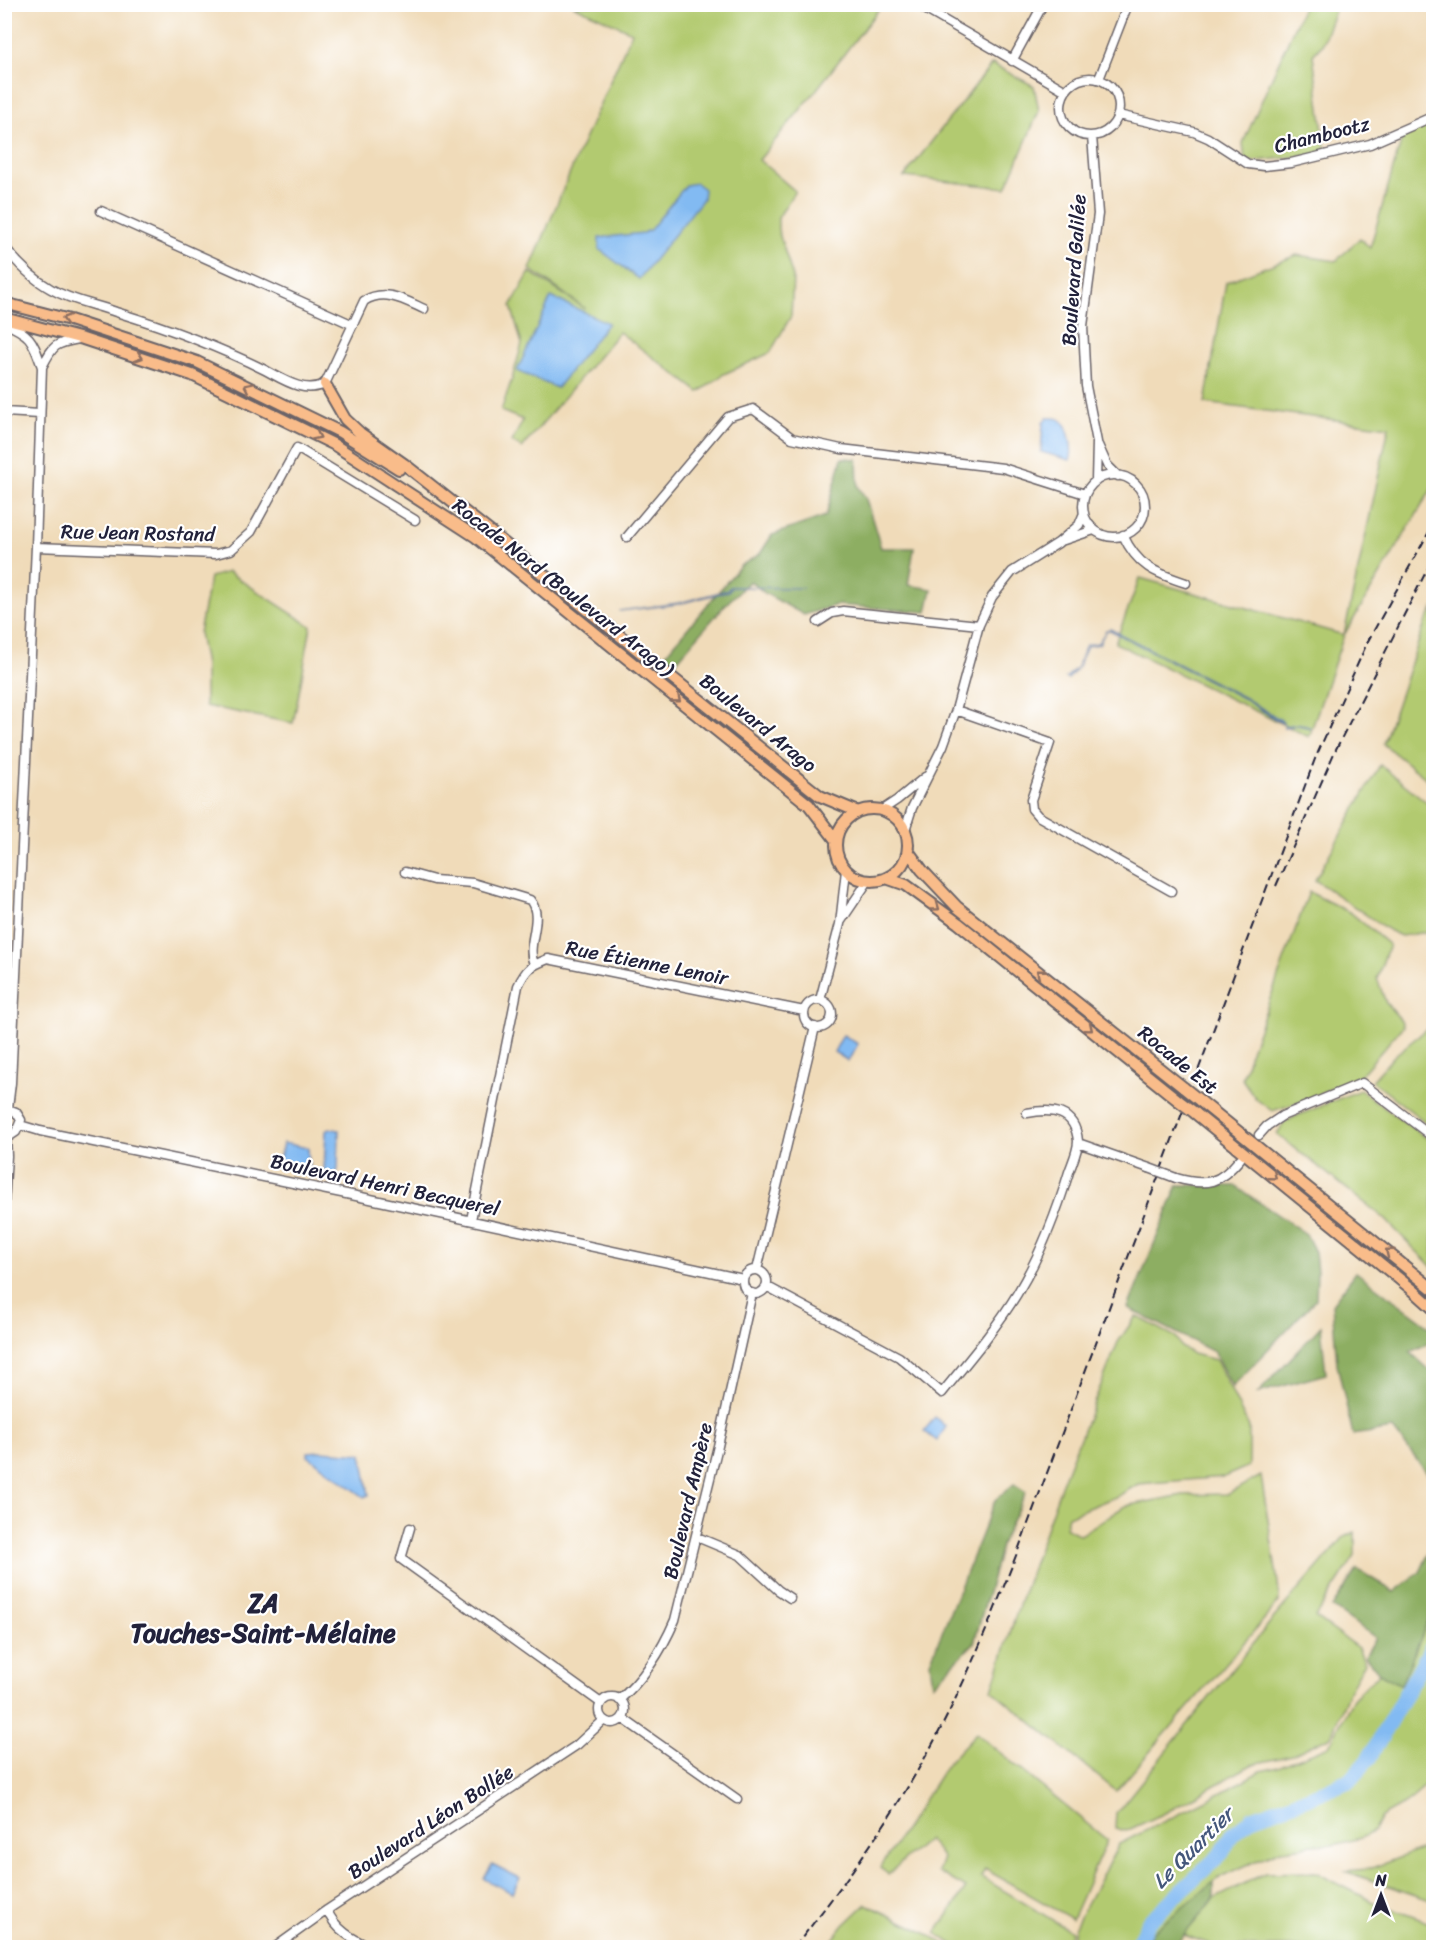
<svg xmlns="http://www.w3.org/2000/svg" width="1438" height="1952" viewBox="0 0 1438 1952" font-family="Sriracha,sans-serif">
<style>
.green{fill:#b2ca70;stroke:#6a7656;stroke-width:1.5}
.forest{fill:#8dae62;stroke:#58684e;stroke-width:1.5}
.water{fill:#82baf2;stroke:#526e96;stroke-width:1.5}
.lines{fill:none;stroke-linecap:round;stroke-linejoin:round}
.river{stroke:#82baf2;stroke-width:15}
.minor-casing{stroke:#6a6367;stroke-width:11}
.major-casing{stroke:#6a6367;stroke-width:14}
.minor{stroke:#fff;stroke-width:8}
.major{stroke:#f9bc8a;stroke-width:10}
.rail{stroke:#22223b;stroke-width:2;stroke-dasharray:9 4.5;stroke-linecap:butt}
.minor-bridge-casing{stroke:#6a6367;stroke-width:11;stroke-linecap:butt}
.major-bridge-casing{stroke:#6a6367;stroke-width:14;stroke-linecap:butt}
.minor-bridge{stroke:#fff;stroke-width:8}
.major-bridge{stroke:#f9bc8a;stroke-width:10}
.oneway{stroke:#8e6f62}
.labels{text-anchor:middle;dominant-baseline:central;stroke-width:4.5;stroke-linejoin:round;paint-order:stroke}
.street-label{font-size:20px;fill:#22223b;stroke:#fff}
.water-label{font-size:21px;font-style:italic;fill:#44577b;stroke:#fff}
.district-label{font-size:26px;font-weight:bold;fill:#22223b;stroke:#fff}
</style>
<rect width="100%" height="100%" fill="#fff"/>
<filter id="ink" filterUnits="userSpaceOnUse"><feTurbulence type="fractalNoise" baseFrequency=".0167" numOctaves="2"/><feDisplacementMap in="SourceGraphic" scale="12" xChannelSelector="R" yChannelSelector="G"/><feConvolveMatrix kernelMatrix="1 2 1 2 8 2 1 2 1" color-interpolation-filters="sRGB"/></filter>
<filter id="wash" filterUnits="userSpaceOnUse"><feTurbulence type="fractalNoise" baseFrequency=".008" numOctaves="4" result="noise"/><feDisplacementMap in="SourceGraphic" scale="24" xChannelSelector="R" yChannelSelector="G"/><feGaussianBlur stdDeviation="1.35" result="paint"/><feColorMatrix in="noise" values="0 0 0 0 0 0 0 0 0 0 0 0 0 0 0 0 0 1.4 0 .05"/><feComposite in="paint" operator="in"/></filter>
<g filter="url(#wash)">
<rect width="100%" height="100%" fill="#f0dbb9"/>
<path class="green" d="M 573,5 L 882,5 L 814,93 L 759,160 L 795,191 L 778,218 L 778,230 L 793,277 L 791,316 L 770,353 L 724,374 L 699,392 L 619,332 L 522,448 L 512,442 L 523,420 L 501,411 L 512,379 L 522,344 L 511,306 L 530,272 L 586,309 L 530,269 L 580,149 L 632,32 Z
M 1304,5 L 1337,5 L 1322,45 L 1313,55 L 1326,154 L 1245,162 L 1243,143 Z
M 992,64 L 1034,86 L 1039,111 L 1006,188 L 904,177 Z
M 1433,122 L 1433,487 L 1344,635 L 1309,737 L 1115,643 L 1140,578 L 1344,635 L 1389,427 L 1205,403 L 1226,282 L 1297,255 L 1336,261 L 1360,238 L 1370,248 L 1403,135 Z
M 228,572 L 311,626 C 305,659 300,691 293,723 L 205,706 L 205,665 L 199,633 L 210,577 Z
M 1433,609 L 1433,784 L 1383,744 L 1425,623 Z
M 1380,765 L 1433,807 L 1433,931 L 1401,936 L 1390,931 L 1315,880 Z
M 1309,892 L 1351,913 L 1389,945 L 1377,978 L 1386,1003 L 1401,1020 L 1403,1026 L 1360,1076 L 1304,1101 L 1272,1111 L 1256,1099 L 1242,1079 L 1248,1059 Z
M 1433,1024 L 1433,1128 L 1372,1081 L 1394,1056 Z
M 1360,1090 L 1433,1143 L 1433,1268 L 1384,1218 L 1277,1134 L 1284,1123 L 1294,1117 Z
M 1136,1316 L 1176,1337 L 1181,1347 L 1193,1354 L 1216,1360 L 1249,1427 L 1249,1466 L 1224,1477 L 1138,1484 L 1120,1495 L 1068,1516 L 1065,1527 L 1080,1535 L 1125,1506 L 1183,1495 L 1228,1494 L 1261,1476 L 1278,1583 L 1279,1602 L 1116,1791 L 992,1690 L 1016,1614 L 1061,1486 L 1118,1342 Z
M 1355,1532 L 1355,1556 L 1315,1617 L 1358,1648 L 1365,1663 L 1349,1691 L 1331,1736 L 1292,1755 L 1253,1764 L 1165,1813 L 1126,1831 L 1115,1828 L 1116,1813 L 1272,1620 L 1343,1538 Z
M 1433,1609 L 1433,1775 L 1417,1794 L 1406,1803 L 1381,1817 L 1374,1831 L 1361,1838 L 1334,1845 L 1310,1844 L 1305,1847 L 1281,1850 L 1222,1876 L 1152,1933 L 1145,1947 L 1071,1948 L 1074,1928 L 1119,1844 L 1211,1798 L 1261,1771 L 1278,1767 L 1329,1746 L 1353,1699 L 1379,1673 L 1401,1684 Z
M 976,1733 L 1107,1840 L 1072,1919 L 985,1869 L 981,1877 L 1071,1931 L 1068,1947 L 957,1947 L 936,1933 L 966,1888 L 938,1872 L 943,1858 L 928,1839 L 888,1874 L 880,1868 L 947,1764 Z
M 1433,1845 L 1433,1901 L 1344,1871 L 1369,1869 Z
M 1315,1872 L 1376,1903 L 1433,1924 L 1433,1947 L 1218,1947 L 1184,1935 L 1188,1927 L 1214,1899 L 1265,1873 Z
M 866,1904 L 930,1935 L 949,1947 L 827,1947 L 844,1925 Z"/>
<path class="forest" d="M 842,458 L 857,459 L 858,486 L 866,499 L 881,548 L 914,548 L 908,585 L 932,589 L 927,612 L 836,605 L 804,615 L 766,594 L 750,581 L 725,605 L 674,664 L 665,655 L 740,566 L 760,554 L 772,535 L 826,516 Z
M 1178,1185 L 1235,1186 L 1306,1234 L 1315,1252 L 1317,1272 L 1316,1299 L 1232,1387 L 1214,1352 L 1128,1308 Z
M 1356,1272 L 1433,1329 L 1433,1341 L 1410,1352 L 1433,1373 L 1433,1481 L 1393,1429 L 1353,1435 L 1337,1364 L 1332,1304 Z
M 1321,1326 L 1326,1374 L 1258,1393 Z
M 1014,1484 L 1026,1492 L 1002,1542 L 974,1643 L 933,1685 L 930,1662 L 995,1500 Z
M 1433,1544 L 1433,1609 L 1401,1685 L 1379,1673 L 1365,1656 L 1376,1638 L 1332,1607 L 1357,1569 L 1394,1592 L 1420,1572 Z
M 1214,1882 L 1214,1899 L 1174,1947 L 1148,1947 L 1151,1933 Z"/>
<path class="water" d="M 696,183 L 704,189 L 703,199 L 639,279 L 599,249 L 599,238 L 643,233 L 650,230 L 686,185 Z
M 551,297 L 608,323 L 557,388 L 517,371 Z
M 1047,418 C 1051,418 1058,417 1061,420 C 1069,425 1074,453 1070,460 L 1041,452 L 1043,423 Z
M 730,587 L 803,588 L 731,587 L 728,591 L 678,604 L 619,611 L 679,603 L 728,590 Z
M 1110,629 L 1245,698 L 1281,720 L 1285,726 L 1299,724 L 1312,728 L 1298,725 L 1284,727 L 1285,725 L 1241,697 L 1110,630 L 1106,630 L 1099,644 L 1087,646 L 1078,667 L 1068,679 L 1066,678 L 1078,666 L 1086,645 L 1098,643 L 1107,630 Z
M 843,1035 L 858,1044 L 848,1061 L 834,1052 Z
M 329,1128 L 339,1130 L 338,1170 L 334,1175 L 326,1174 L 324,1170 L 326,1131 Z
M 283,1143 L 308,1148 L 309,1167 L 301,1171 L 279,1167 L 278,1164 Z
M 935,1417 L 946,1427 L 937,1441 L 924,1431 Z
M 321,1451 L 362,1454 L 369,1495 L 364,1497 L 308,1456 L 308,1452 Z
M 492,1864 L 520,1878 L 512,1893 L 484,1879 Z"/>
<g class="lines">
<path class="river" d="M 1135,1948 L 1148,1922 L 1222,1853 L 1232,1835 L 1252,1818 L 1302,1800 L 1349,1781 L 1368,1760 L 1434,1643"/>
</g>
</g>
<g filter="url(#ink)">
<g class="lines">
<defs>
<path id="minor" d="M 916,4 L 1066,91
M 1012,61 L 1041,8
M1061 107a29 29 0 1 1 58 0a29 29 0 1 1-58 0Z
M 1099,79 L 1128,4
M 1118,115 L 1194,132 L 1208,138 L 1248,164 L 1264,166 L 1291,163 L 1370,144 L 1434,116
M 1092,136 L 1098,214 L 1083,326 L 1086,386 L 1097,442 L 1096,481
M 101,211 L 351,324
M 4,246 C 17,263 33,279 51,289 C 72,301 94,304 116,312 C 165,327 219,347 265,370 C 284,380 304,394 325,384 L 364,301 C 385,288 404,300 424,309
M 4,323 C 32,335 32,339 42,367 L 36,547 L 11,1083 L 8,1108
M 42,367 C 53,345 55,343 79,339
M 4,412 L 40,414
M 1098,445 L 1107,465 L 1118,476
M1083 506a31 31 0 1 1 62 0a31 31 0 1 1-62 0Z
M 1123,535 C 1137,566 1155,573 1186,583
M 627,537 L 728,417 L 753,409 L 792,438 L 841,449 L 1003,468 L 1085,494
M 1064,540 L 1094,530
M 36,547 L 216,554 L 231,550 L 251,532 L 297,448 L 415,520
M 818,622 L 832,613 L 843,611 L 979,625
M 956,710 L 1050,743 L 1031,800 L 1032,809 L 1038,816 L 1171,891
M 882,810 L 897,800 L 925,777
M 905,830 L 912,808 L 943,746 L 956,710 L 979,625 L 992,597 L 1012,572 L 1058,543 L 1079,525 L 1084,513
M 405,872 L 434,880 L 473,883 L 530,900 C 545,918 525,944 534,964
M 841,921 L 868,881
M 820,1000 L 840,924 L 846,870
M804 1014a14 14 0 1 1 28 0a14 14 0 1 1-28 0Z
M 20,1125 L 40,1131 L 361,1197 L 743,1279
M 1259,1135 L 1267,1126 L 1282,1116 L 1362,1083 L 1434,1138
M 4,1136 L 10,1136 L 16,1132 L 21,1120 L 16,1112 L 5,1108
M 1078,1143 L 1149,1168
M 1176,1178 C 1207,1187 1220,1183 1240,1159
M 4,1205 L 7,1156 L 6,1136
M 471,1220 L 518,986 C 526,969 530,966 548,959 L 804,1011
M 757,1270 L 815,1027
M743 1282a12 12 0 1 1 24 0a12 12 0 1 1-24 0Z
M 766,1286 L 899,1357 L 942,1393 C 968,1361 995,1330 1017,1294 C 1040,1256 1056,1215 1069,1172 C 1072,1163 1078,1151 1078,1141 C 1075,1110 1052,1108 1027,1113
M 410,1528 L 401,1559 L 601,1703
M 697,1537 L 740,1555 L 778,1590 L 790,1598
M599 1710a13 13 0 1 1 26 0a13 13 0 1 1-26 0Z
M 619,1700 C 645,1678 662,1650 675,1620 L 718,1446 L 752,1293
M 622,1718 L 737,1799
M 327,1910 C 335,1930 353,1939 371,1948
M 274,1948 L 327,1910 L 577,1745 L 604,1720"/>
<path id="major" d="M 4,303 L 70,320 L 197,362 L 340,432 L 399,469
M 4,318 L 83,339 L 192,375 L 333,444 L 476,537 L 809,805 L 835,839
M 325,384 L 345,419 L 360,433 L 404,464 L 489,531 L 820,796 L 856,811
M836 845a36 36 0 1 1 72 0a36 36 0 1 1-72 0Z
M 908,851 L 922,870 L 957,907 L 1184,1088
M 886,878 L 906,885 L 958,923 L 1179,1101
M 1199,1100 L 1434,1290
M 1195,1113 L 1413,1290 L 1434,1309"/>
</defs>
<use href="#minor" class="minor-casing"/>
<use href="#major" class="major-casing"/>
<use href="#minor" class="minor"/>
<use href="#major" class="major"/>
<path class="rail" d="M 1276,886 L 1335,751 L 1434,556
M 794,1948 C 849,1878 900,1807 941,1728 C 970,1671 994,1612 1017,1553 L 1315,759 L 1368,641 L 1434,523"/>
<defs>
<path id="minor-bridge" d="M 1149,1168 L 1176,1178"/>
<path id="major-bridge" d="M 1184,1088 L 1199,1100
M 1179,1101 L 1195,1113"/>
</defs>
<use href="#minor-bridge" class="minor-bridge-casing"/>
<use href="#major-bridge" class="major-bridge-casing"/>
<use href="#minor-bridge" class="minor-bridge"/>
<use href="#major-bridge" class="major-bridge"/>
</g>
<defs><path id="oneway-chevron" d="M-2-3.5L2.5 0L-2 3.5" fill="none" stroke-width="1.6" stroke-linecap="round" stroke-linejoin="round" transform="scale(1.5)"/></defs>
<g class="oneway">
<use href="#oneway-chevron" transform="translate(66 319) rotate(-164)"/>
<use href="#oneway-chevron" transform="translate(139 357) rotate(19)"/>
<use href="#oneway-chevron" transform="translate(248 387) rotate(-154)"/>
<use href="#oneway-chevron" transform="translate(317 436) rotate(26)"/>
<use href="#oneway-chevron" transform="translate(677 699) rotate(39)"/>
<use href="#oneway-chevron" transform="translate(936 907) rotate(36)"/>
<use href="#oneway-chevron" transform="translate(1040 973) rotate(-141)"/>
<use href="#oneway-chevron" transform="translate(1089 1028) rotate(39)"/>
<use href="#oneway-chevron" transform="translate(1273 1176) rotate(39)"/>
<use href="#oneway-chevron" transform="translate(1389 1252) rotate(-141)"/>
</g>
</g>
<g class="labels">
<g class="street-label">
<text transform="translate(1322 135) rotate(-14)">Chambootz</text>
<text transform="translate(1074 270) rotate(-86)">Boulevard Galilée</text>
<text transform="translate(138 533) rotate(1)">Rue Jean Rostand</text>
<text transform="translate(563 587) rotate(38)">Rocade Nord (Boulevard Arago)</text>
<text transform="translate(758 723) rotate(39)">Boulevard Arago</text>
<text transform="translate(647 963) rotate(11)">Rue Étienne Lenoir</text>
<text transform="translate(1178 1060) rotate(39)">Rocade Est</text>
<text transform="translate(385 1185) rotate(12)">Boulevard Henri Becquerel</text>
<text transform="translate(688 1501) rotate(-77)">Boulevard Ampère</text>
<text transform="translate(431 1822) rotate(-33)">Boulevard Léon Bollée</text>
</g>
<g class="water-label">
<text transform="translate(1193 1848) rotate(-45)">Le Quartier</text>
</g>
<g class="district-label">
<text x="263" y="1603">ZA<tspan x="263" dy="30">Touches-Saint-Mélaine</tspan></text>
</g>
</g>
<rect width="1438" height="1952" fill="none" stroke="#fff" stroke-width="24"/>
<g transform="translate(1381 1895)" stroke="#ffffff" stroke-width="4.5" paint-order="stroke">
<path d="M0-4.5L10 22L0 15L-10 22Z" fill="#22223b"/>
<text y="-9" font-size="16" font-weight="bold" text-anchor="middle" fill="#22223b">N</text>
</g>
</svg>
